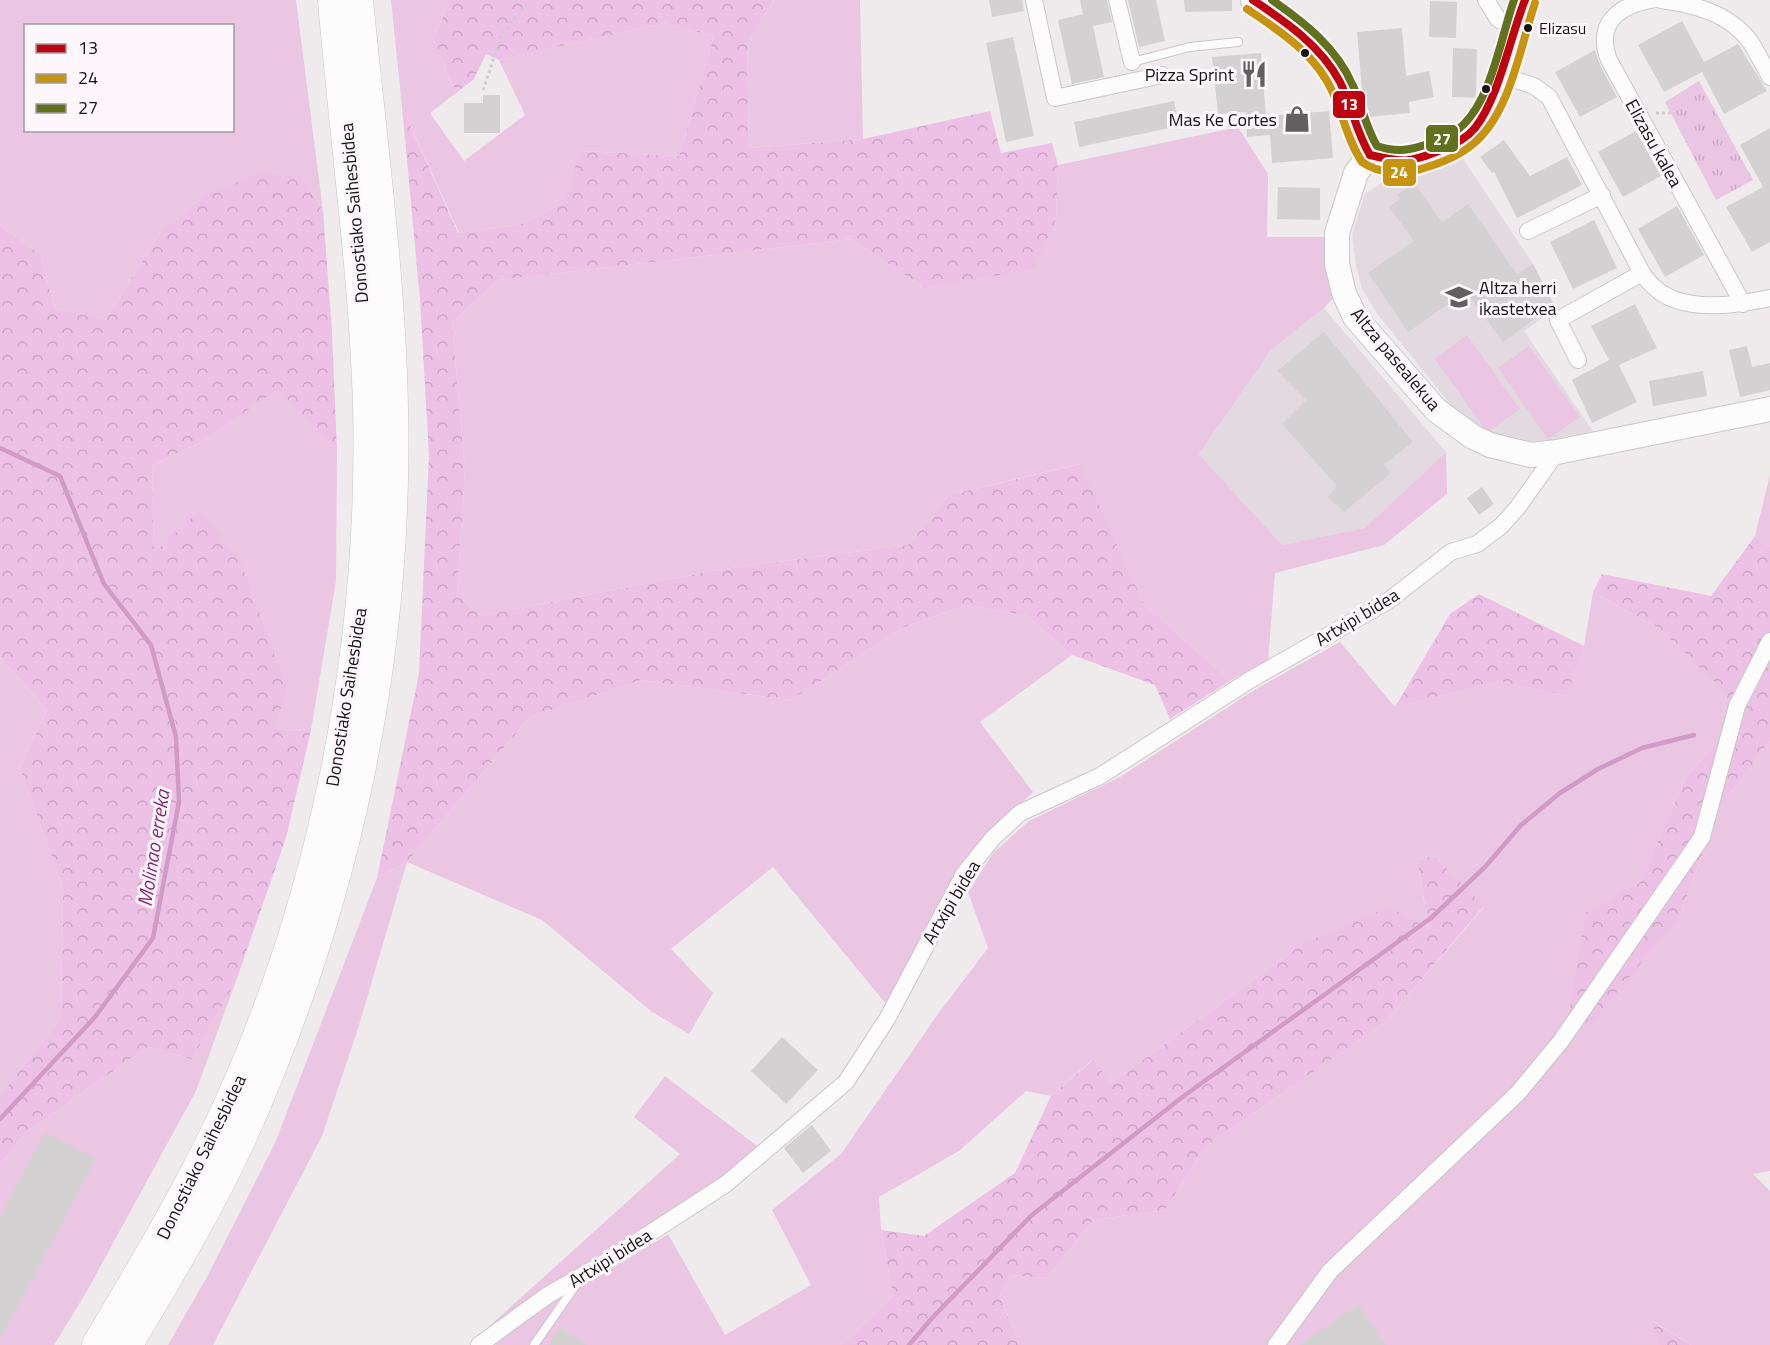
<svg xmlns="http://www.w3.org/2000/svg" width="1770" height="1345" viewBox="0 0 1770 1345" font-family="'Titillium Web',sans-serif">
<style>
.built{fill:#e2dae0}
.grass{fill:#eac6e3;fill-rule:evenodd}
.forest{fill:url(#forest-crowns)}
.park{fill:url(#park-tufts)}
.lines{fill:none;stroke-linecap:round;stroke-linejoin:round}
.stream{stroke:#d19ac7;stroke-width:4.5}
.building{fill:#d4d1d3}
.lane-casing{stroke:#c9c7c8;stroke-width:10}
.street-casing{stroke:#c9c7c8;stroke-width:18}
.secondary-casing{stroke:#c9c7c8;stroke-width:26}
.highway-casing{stroke:#c9c7c8;stroke-width:33}
.path{stroke:#cecccd;stroke-width:3;stroke-dasharray:3 3;stroke-linecap:butt}
.lane{stroke:#fdfcfc;stroke-width:8}
.street{stroke:#fdfcfc;stroke-width:16}
.secondary{stroke:#fdfcfc;stroke-width:24}
.highway{stroke:#fdfcfc;stroke-width:32}
.bus-1-casing{stroke:#fdf7fc;stroke-width:12}
.bus-2-casing{stroke:#fdf7fc;stroke-width:12}
.bus-3-casing{stroke:#fdf7fc;stroke-width:12}
.bus-1{stroke:#bf0411;stroke-width:8}
.bus-2{stroke:#c69410;stroke-width:8}
.bus-3{stroke:#61711d;stroke-width:8}
.bus-dot{fill:#151314;stroke:#fdf7fc;stroke-width:2}
.labels{text-anchor:middle;dominant-baseline:central;stroke-width:6;stroke-linejoin:round;paint-order:stroke}
.bus-label{font-size:16px;fill:#151314;stroke:#fdf7fc;text-anchor:start}
.poi-label{font-size:18px;fill:#151314;stroke:#fdf7fc;text-anchor:end}
.street-label{font-size:18px;fill:#151314;stroke:#fdf7fc}
.water-label{font-size:20px;font-style:italic;fill:#822876;stroke:#fdf7fc}
.line-badge{stroke:#fdf7fc;stroke-width:2}
.badge-label{font-size:16px;text-anchor:middle;font-weight:bold;fill:#fff}
</style>
<defs>
<pattern id="forest-crowns" width="20" height="18" patternUnits="userSpaceOnUse" patternTransform="scale(1.5)"><rect width="20" height="18" fill="#edc1e5"/><path d="M2 6a3 3 0 1 1 6 0M12 15a3 3 0 1 1 6 0" fill="none" stroke="#caa5c4"/></pattern>
<pattern id="park-tufts" width="24" height="20" patternUnits="userSpaceOnUse" patternTransform="scale(1.5)"><rect width="24" height="20" fill="#eac6e3"/><path d="M3 7l-1-3M5 7V3M7 7l1-3M15 17l-1-3M17 17v-4M19 17l1-3" fill="none" stroke="#c8a9c2"/></pattern>
</defs>
<rect width="100%" height="100%" fill="#efebed"/>
<path class="built" d="M 1462,157 L 1533,264 L 1556,309 L 1524,331 L 1593,431 L 1545,441 L 1516,441 L 1483,432 L 1458,414 L 1376,312 L 1362,289 L 1356,266 L 1352,234 L 1365,194 L 1387,179 Z
M 1324,308 L 1446,452 L 1365,528 L 1282,545 L 1199,454 L 1271,350 Z"/>
<path class="grass" d="M 0,0 L 296,0 L 323,211 L 302,177 L 160,233 L 106,319 L 55,309 L 40,254 L 0,225 ZM 26,26 L 232,26 L 232,130 L 26,130 Z
M 391,0 L 451,0 L 433,38 L 456,93 L 430,113 L 464,161 L 525,115 L 499,60 L 664,23 L 714,36 L 679,156 L 582,151 L 563,203 L 519,225 L 459,233 L 402,107 Z
M 774,0 L 860,0 L 863,139 L 749,148 L 747,43 Z
M 1238,127 L 1268,174 L 1267,237 L 1328,237 L 1338,293 L 1324,308 L 1271,350 L 1199,454 L 1282,545 L 1365,528 L 1446,452 L 1447,494 L 1384,545 L 1275,573 L 1268,660 L 1230,681 L 1144,604 L 1079,464 L 949,495 L 908,545 L 717,570 L 480,616 L 457,595 L 465,469 L 452,323 L 498,280 L 852,239 L 924,288 L 1056,219 L 1058,165 Z
M 1467,335 L 1520,409 L 1487,432 L 1435,359 Z
M 1529,346 L 1580,417 L 1548,439 L 1498,368 Z
M 278,388 L 337,451 L 336,581 L 311,730 L 274,729 L 200,510 L 154,554 L 152,465 L 205,440 Z
M 1770,475 L 1770,547 L 1755,536 Z
M 1593,592 L 1660,629 L 1727,693 L 1722,736 L 1686,777 L 1640,884 L 1585,914 L 1679,917 L 1720,807 L 1770,741 L 1770,1171 L 1753,1174 L 1770,1191 L 1770,1345 L 1691,1345 L 1653,1321 L 1659,1345 L 1019,1345 L 1000,1296 L 1011,1275 L 1047,1278 L 1093,1220 L 1165,1210 L 1205,1147 L 1384,1023 L 1484,907 L 1434,856 L 1417,860 L 1429,930 L 1304,943 L 1111,1083 L 1092,1060 L 1051,1096 L 1026,1091 L 959,1151 L 879,1197 L 881,1230 L 893,1296 L 841,1345 L 495,1345 L 548,1301 L 615,1267 L 668,1234 L 725,1335 L 811,1285 L 772,1210 L 841,1154 L 938,1014 L 988,948 L 968,892 L 994,852 L 1029,821 L 1120,777 L 1256,689 L 1340,642 L 1395,707 L 1500,681 L 1567,696 L 1584,646 Z
M 967,605 L 1026,615 L 1072,655 L 980,722 L 1033,792 L 969,855 L 887,1005 L 773,867 L 671,949 L 713,993 L 689,1034 L 652,1012 L 542,920 L 407,862 L 357,1032 L 322,1136 L 213,1345 L 168,1345 L 208,1275 L 275,1143 L 377,878 L 407,862 L 530,717 L 641,680 L 791,700 L 904,627 Z
M 0,657 L 47,710 L 20,768 L 63,888 L 61,1018 L 0,1096 Z
M 236,981 L 196,1091 L 87,1291 L 54,1345 L 0,1345 L 0,1165 L 25,1133 L 148,1047 L 192,1059 Z
M 665,1076 L 761,1149 L 725,1179 L 600,1260 L 548,1286 L 484,1331 L 680,1154 L 634,1117 Z"/>
<path class="forest" d="M 451,0 L 774,0 L 747,43 L 749,148 L 863,139 L 990,111 L 1001,153 L 1052,143 L 1058,165 L 1056,219 L 1034,269 L 924,288 L 852,239 L 498,280 L 452,323 L 465,469 L 457,595 L 480,616 L 717,570 L 908,545 L 949,495 L 1080,464 L 1144,604 L 1230,681 L 1170,719 L 1155,685 L 1072,655 L 1026,615 L 967,605 L 904,627 L 791,700 L 641,680 L 530,717 L 407,862 L 377,878 L 419,673 L 429,456 L 420,300 L 402,107 L 458,233 L 519,225 L 563,203 L 581,151 L 679,156 L 714,36 L 664,23 L 499,60 L 486,54 L 474,79 L 456,93 L 433,38 Z
M 258,173 L 302,177 L 323,211 L 332,331 L 337,451 L 278,389 L 205,440 L 152,465 L 154,553 L 200,509 L 240,560 L 287,689 L 274,729 L 311,730 L 286,838 L 236,981 L 192,1059 L 148,1047 L 25,1133 L 0,1165 L 0,1096 L 61,1018 L 63,888 L 20,768 L 47,710 L 0,657 L 0,225 L 40,254 L 55,309 L 106,319 L 160,233 L 210,193 Z
M 1755,536 L 1770,547 L 1770,741 L 1720,807 L 1679,917 L 1588,1027 L 1569,1013 L 1585,913 L 1640,883 L 1686,777 L 1722,736 L 1727,694 L 1660,629 L 1593,592 L 1602,574 L 1711,596 Z
M 1479,594 L 1584,646 L 1567,696 L 1500,681 L 1395,707 L 1450,614 Z
M 1434,856 L 1484,906 L 1384,1023 L 1205,1147 L 1165,1210 L 1093,1220 L 1047,1278 L 1011,1275 L 1000,1296 L 1019,1345 L 841,1345 L 893,1296 L 881,1230 L 924,1236 L 1015,1173 L 1051,1096 L 1093,1060 L 1111,1083 L 1304,943 L 1389,907 L 1429,929 L 1417,860 Z
M 1652,1321 L 1691,1345 L 1659,1345 Z"/>
<path class="park" d="M 1699,81 L 1753,180 L 1716,200 L 1665,102 Z"/>
<g class="lines">
<path class="stream" d="M 0,448 L 60,476 L 104,584 L 151,645 L 176,737 L 179,802 L 153,938 L 95,1017 L 0,1119
M 909,1345 L 932,1318 L 1032,1215 L 1185,1095 L 1431,918 L 1485,867 L 1521,825 L 1560,793 L 1598,769 L 1642,748 L 1694,735"/>
</g>
<path class="building" d="M 989,0 L 1022,0 L 1024,11 L 992,17 Z
M 1080,0 L 1107,0 L 1112,22 L 1093,26 L 1104,77 L 1072,84 L 1058,20 L 1083,14 Z
M 1128,0 L 1156,0 L 1165,41 L 1139,47 Z
M 1184,0 L 1232,0 L 1232,11 L 1185,12 Z
M 1430,1 L 1457,2 L 1456,38 L 1429,37 Z
M 1682,21 L 1704,62 L 1738,44 L 1767,91 L 1724,114 L 1702,72 L 1664,92 L 1638,45 Z
M 1402,28 L 1406,76 L 1429,71 L 1434,97 L 1409,102 L 1410,113 L 1368,117 L 1363,101 L 1357,32 Z
M 1013,37 L 1034,136 L 1006,142 L 986,43 Z
M 1453,48 L 1477,49 L 1476,98 L 1452,97 Z
M 1595,50 L 1600,65 L 1617,97 L 1580,117 L 1555,72 Z
M 1261,53 L 1266,116 L 1329,111 L 1333,158 L 1272,163 L 1270,135 L 1247,137 L 1246,112 L 1218,114 L 1212,57 Z
M 483,95 L 500,95 L 500,133 L 464,133 L 464,103 L 483,103 Z
M 1174,101 L 1179,126 L 1079,147 L 1074,122 Z
M 1770,128 L 1770,242 L 1752,252 L 1726,207 L 1763,187 L 1740,145 Z
M 1636,131 L 1661,176 L 1623,197 L 1598,152 Z
M 1504,140 L 1530,176 L 1567,157 L 1582,185 L 1517,218 L 1494,172 L 1492,173 L 1480,157 Z
M 1414,183 L 1442,222 L 1468,204 L 1517,274 L 1533,264 L 1554,305 L 1503,342 L 1466,292 L 1408,332 L 1368,273 L 1414,241 L 1389,207 L 1400,199 L 1397,195 Z
M 1278,187 L 1320,188 L 1320,220 L 1277,219 Z
M 1677,206 L 1704,255 L 1665,277 L 1638,229 Z
M 1594,220 L 1617,268 L 1573,289 L 1550,242 Z
M 1635,304 L 1657,348 L 1619,365 L 1637,402 L 1592,423 L 1572,380 L 1609,360 L 1591,326 Z
M 1324,332 L 1413,442 L 1384,464 L 1391,473 L 1344,512 L 1328,497 L 1337,486 L 1282,424 L 1306,400 L 1277,371 Z
M 1747,346 L 1752,367 L 1770,363 L 1770,390 L 1740,397 L 1729,350 Z
M 1703,371 L 1707,396 L 1653,406 L 1649,381 Z
M 1482,487 L 1494,504 L 1479,515 L 1467,498 Z
M 782,1037 L 818,1070 L 786,1104 L 751,1071 Z
M 812,1125 L 831,1151 L 803,1173 L 784,1148 Z
M 45,1132 L 96,1159 L 0,1340 L 0,1216 Z
M 1359,1304 L 1386,1345 L 1299,1345 Z
M 560,1327 L 587,1345 L 548,1345 Z"/>
<g class="lines">
<defs>
<path id="lane" d="M 1132,62 L 1190,47 L 1238,42
M 534,1345 L 578,1282"/>
<path id="street" d="M 1034,0 L 1055,98 L 1162,75
M 1117,0 L 1132,62
M 1486,0 L 1498,19 L 1514,28
M 1651,0 C 1618,6 1595,24 1609,60 L 1743,304
M 1661,0 C 1693,4 1728,13 1749,40 C 1757,51 1763,65 1770,77
M 1500,75 L 1534,86 L 1549,97 L 1642,273 C 1646,278 1649,283 1654,287 C 1682,314 1736,305 1770,298
M 1528,231 L 1602,195
M 1578,360 L 1558,320 L 1642,273
M 479,1345 L 548,1295 L 604,1263 L 726,1184 L 846,1082 L 887,1019 L 964,874 L 993,838 L 1020,813 L 1100,776 L 1250,680 L 1388,601 L 1451,552 L 1477,544 L 1501,526 L 1518,507 L 1557,452
M 1276,1345 L 1330,1271 L 1518,1093 L 1561,1041 L 1702,837 L 1737,706 L 1770,641"/>
<path id="secondary" d="M 1253,0 C 1286,22 1322,46 1340,82 C 1352,106 1355,133 1370,155
M 1370,155 L 1356,173 L 1337,233 L 1337,264 L 1344,293 L 1355,317 L 1436,410 L 1473,437 L 1490,445 L 1531,455 L 1557,452 L 1770,409
M 1370,155 L 1400,162 L 1422,158 L 1458,143 L 1475,128 L 1494,94 L 1514,28 L 1525,0"/>
<path id="highway" d="M 98,1345 C 140,1274 182,1204 218,1130 C 324,908 375,652 369,406 C 365,270 345,135 334,0
M 126,1345 C 167,1277 208,1208 241,1136 C 344,907 398,657 392,406 C 389,270 370,135 357,0"/>
</defs>
<use href="#lane" class="lane-casing"/>
<use href="#street" class="street-casing"/>
<use href="#secondary" class="secondary-casing"/>
<use href="#highway" class="highway-casing"/>
<path class="path" d="M 483,90 L 502,34 L 530,0
M 1656,113 L 1671,113"/>
<use href="#lane" class="lane"/>
<use href="#street" class="street"/>
<use href="#secondary" class="secondary"/>
<use href="#highway" class="highway"/>
<defs>
<path id="bus-1" d="M 1253,0 C 1286,22 1321,46 1340,82 C 1352,106 1356,132 1370,155
M 1370,155 C 1403,163 1409,163 1441,150 C 1454,145 1466,139 1475,128 C 1499,98 1510,37 1525,0"/>
<path id="bus-2" d="M 1247,9 C 1280,31 1317,55 1333,93 C 1343,116 1348,141 1362,162 C 1379,174 1405,175 1424,168 C 1441,163 1459,156 1473,144 C 1510,114 1520,47 1535,3"/>
<path id="bus-3" d="M 1272,0 C 1305,23 1337,48 1353,86 C 1362,106 1366,128 1377,146 C 1398,153 1411,150 1431,143 C 1443,139 1454,134 1463,125 C 1492,97 1501,37 1514,0"/>
</defs>
<use href="#bus-1" class="bus-1-casing"/>
<use href="#bus-2" class="bus-2-casing"/>
<use href="#bus-3" class="bus-3-casing"/>
<use href="#bus-1" class="bus-1"/>
<use href="#bus-2" class="bus-2"/>
<use href="#bus-3" class="bus-3"/>
</g>
<defs>
<symbol id="restaurant-bare" viewBox="-9 -9 18 18"><path d="M-5-6h1v4h1v-4h1v4h1v-4h1v5L-1.5 .5V6h-2V.5L-5-1ZM5-6V6H3V1.5H1.5Q1.5-4 5-6Z" fill="#615f60" stroke="#fdf7fc" stroke-width="2.5" paint-order="stroke"/></symbol>
<symbol id="shop-bare" viewBox="-9 -9 18 18"><path d="M-5-2.5h2.3a2.7 3.5 0 0 1 5.4 0H5L5.5 6h-11ZM-1.5-2.5h3a1.5 2.3 0 0 0-3 0Z" fill="#615f60" stroke="#fdf7fc" stroke-width="2.5" paint-order="stroke"/></symbol>
<symbol id="school-bare" viewBox="-9 -9 18 18"><path d="M0-5L7-2L0 1L-7-2ZM-4 1L0 2.5L4 1V4Q0 6-4 4Z" fill="#615f60" stroke="#fdf7fc" stroke-width="2.5" paint-order="stroke"/></symbol>
</defs>
<g fill-rule="evenodd">
<use href="#restaurant-bare" x="1235" y="55" width="38" height="38"/>
<use href="#shop-bare" x="1278" y="100" width="38" height="38"/>
<use href="#school-bare" x="1440" y="278" width="38" height="38"/>
</g>
<g class="bus-dot">
<circle cx="1528" cy="28" r="5"/>
<circle cx="1305" cy="53" r="5"/>
<circle cx="1486" cy="89" r="5"/>
</g>
<g class="labels">
<g class="bus-label">
<text x="1539" y="28">Elizasu</text>
</g>
<g class="poi-label">
<text x="1234" y="74">Pizza Sprint</text>
<text x="1277" y="119">Mas Ke Cortes</text>
<text x="1479" y="287" text-anchor="start">Altza herri<tspan x="1479" dy="21">ikastetxea</tspan></text>
</g>
<g class="street-label">
<text transform="translate(1654 143) rotate(61)">Elizasu kalea</text>
<text transform="translate(354 213) rotate(-95)">Donostiako Saihesbidea</text>
<text transform="translate(1396 359) rotate(50)">Altza pasealekua</text>
<text transform="translate(1357 617) rotate(-31)">Artxipi bidea</text>
<text transform="translate(346 697) rotate(-81)">Donostiako Saihesbidea</text>
<text transform="translate(951 902) rotate(-59)">Artxipi bidea</text>
<text transform="translate(201 1157) rotate(-64)">Donostiako Saihesbidea</text>
<text transform="translate(610 1258) rotate(-32)">Artxipi bidea</text>
</g>
<g class="water-label">
<text transform="translate(153 848) rotate(-81)">Molinao erreka</text>
</g>
</g>
<g class="line-badge">
<rect x="1332" y="90" width="34" height="29" rx="6" fill="#bf0411"/>
<rect x="1425" y="124" width="34" height="29" rx="6" fill="#61711d"/>
<rect x="1382" y="158" width="35" height="29" rx="6" fill="#c69410"/>
</g>
<g class="badge-label">
<text x="1349" y="110">13</text>
<text x="1442" y="145">27</text>
<text x="1399" y="178">24</text>
</g>
<rect x="24" y="24" width="210" height="108" fill="#fdf7fc" stroke="#a09c9f" stroke-width="1.5"/>
<rect x="36" y="44" width="30" height="9" fill="#bf0411" stroke="#a09c9f" stroke-width="1.5"/>
<text x="78" y="54" font-size="18" fill="#151314">13</text>
<rect x="36" y="74" width="30" height="9" fill="#c69410" stroke="#a09c9f" stroke-width="1.5"/>
<text x="78" y="84" font-size="18" fill="#151314">24</text>
<rect x="36" y="104" width="30" height="9" fill="#61711d" stroke="#a09c9f" stroke-width="1.5"/>
<text x="78" y="114" font-size="18" fill="#151314">27</text>
</svg>
